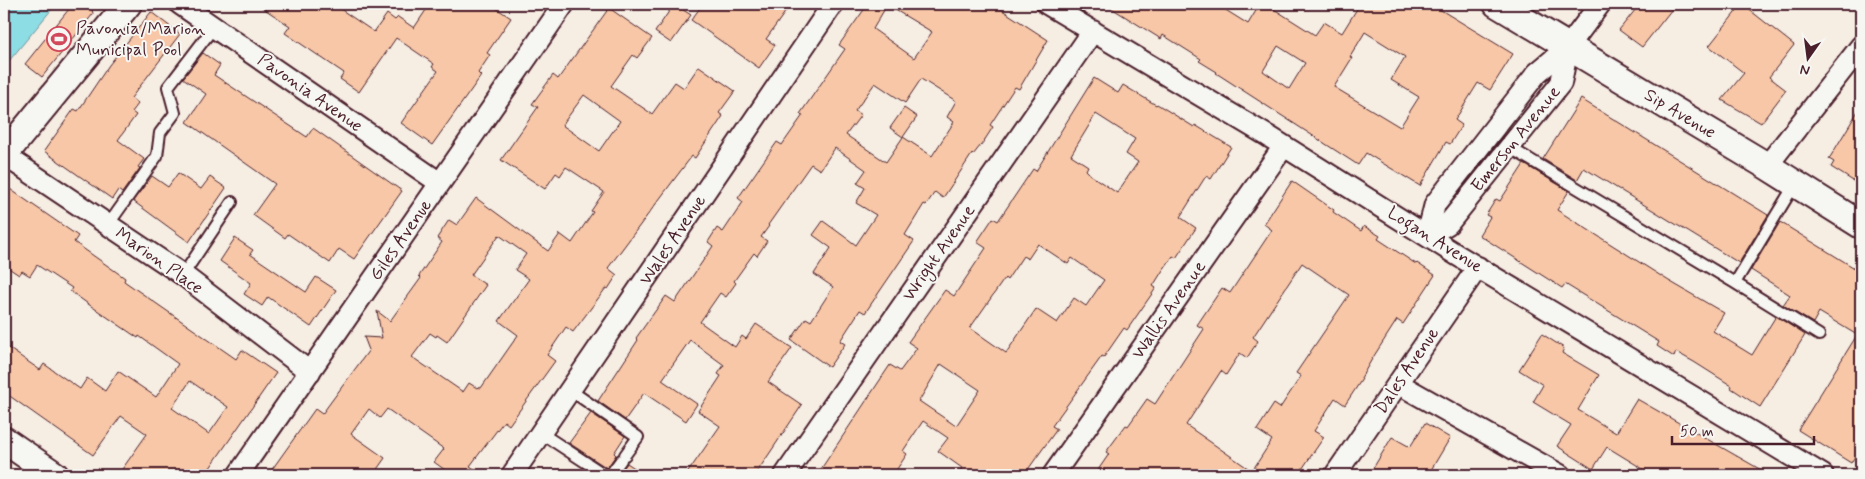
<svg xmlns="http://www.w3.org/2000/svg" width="1865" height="479" viewBox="0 0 1865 479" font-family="Mynerve,sans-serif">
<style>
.water{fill:#8cdde4;stroke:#72919a}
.building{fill:#f7c7a7;stroke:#4a1f2b;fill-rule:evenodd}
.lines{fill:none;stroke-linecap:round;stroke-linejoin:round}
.service-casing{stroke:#4a1f2b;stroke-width:14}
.minor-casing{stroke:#4a1f2b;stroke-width:24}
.tertiary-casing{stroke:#4a1f2b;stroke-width:30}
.service{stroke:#f6f6f2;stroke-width:10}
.minor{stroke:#f6f6f2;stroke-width:20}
.tertiary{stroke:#f6f6f2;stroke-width:26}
.labels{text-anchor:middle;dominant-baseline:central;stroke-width:4;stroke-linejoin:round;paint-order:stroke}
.poi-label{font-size:18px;fill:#4a1f2b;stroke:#f6f6f2;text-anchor:start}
.street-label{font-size:18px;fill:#4a1f2b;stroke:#f6f6f2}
</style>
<rect width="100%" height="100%" fill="#f6ede3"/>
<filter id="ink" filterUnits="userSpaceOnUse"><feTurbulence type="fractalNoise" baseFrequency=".02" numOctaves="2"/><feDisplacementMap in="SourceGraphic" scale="10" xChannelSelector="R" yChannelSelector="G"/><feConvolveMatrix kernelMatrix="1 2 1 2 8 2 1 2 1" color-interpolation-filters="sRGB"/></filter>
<g filter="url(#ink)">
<path class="water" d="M 4,4 L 45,4 L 52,9 L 4,67 Z"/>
<path class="building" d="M 73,4 L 91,4 L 93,14 L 42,77 L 25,64 Z
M 257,4 L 333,4 L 374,32 L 387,14 L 395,20 L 398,17 L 414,28 L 430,4 L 490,4 L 511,18 L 487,53 L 490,55 L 478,73 L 481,76 L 432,145 L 401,123 L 438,71 L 432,67 L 434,64 L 396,38 L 359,92 L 340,79 L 344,73 L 285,33 L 290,26 Z
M 674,4 L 691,15 L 671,43 L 655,32 Z
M 703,4 L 791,4 L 766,39 L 775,45 L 759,68 L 691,20 Z
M 868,4 L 993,4 L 1048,40 L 1019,89 L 1015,87 L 990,125 L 993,127 L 984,141 L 973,155 L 972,154 L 943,198 L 935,192 L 926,205 L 924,204 L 905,235 L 914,241 L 865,313 L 860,310 L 840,341 L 845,344 L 829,367 L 791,340 L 806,318 L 811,321 L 833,287 L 814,274 L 831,248 L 813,235 L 823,221 L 856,245 L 876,215 L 856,203 L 865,188 L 857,183 L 866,170 L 835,148 L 820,170 L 811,164 L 768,225 L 769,226 L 761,237 L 767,241 L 757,256 L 754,253 L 734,281 L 736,283 L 726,297 L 720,293 L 700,322 L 735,347 L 742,336 L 746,339 L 756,324 L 792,348 L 768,382 L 802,405 L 755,475 L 686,475 L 720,426 L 698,411 L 721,376 L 718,374 L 724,365 L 690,340 L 662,380 L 697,404 L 686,421 L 644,393 L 625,420 L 598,401 L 638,340 L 636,338 L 666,296 L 675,302 L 713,246 L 708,242 L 717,228 L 723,232 L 743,202 L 738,198 L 777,142 L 782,145 L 803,115 L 800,114 L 845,49 L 839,45 ZM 887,5 L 932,32 L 914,58 L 873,29 ZM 921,79 L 956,101 L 947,117 L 954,122 L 932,156 L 903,137 L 886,162 L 846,135 L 861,115 L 855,111 L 875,83 L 905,103 Z
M 1105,4 L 1216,4 L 1248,24 L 1260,4 L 1266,4 L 1315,35 L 1324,22 L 1342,33 L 1360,4 L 1431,4 L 1513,54 L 1490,90 L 1478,83 L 1455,120 L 1462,125 L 1450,144 L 1446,142 L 1420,186 L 1366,153 L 1358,165 L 1216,73 L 1217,72 L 1199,61 L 1201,59 L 1163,35 L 1161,39 ZM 1365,32 L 1405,57 L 1391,80 L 1419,97 L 1400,127 L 1334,87 L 1352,58 L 1350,57 ZM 1278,46 L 1305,63 L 1289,89 L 1263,71 Z
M 1640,4 L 1676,4 L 1642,47 L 1619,30 Z
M 1742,4 L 1794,45 L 1769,77 L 1786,90 L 1761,123 L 1722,100 L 1744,73 L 1709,46 Z
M 609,8 L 652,38 L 637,58 L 633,55 L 611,86 L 652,114 L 675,82 L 684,88 L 699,66 L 735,91 L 719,113 L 723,116 L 695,158 L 692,156 L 676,177 L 608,268 L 617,275 L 608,289 L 606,288 L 573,332 L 566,327 L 547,355 L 555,361 L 509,425 L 504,421 L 470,466 L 483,475 L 452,475 L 434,462 L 444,449 L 387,409 L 380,418 L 369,409 L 351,434 L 385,458 L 373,475 L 268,475 L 315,409 L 322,414 L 369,350 L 364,337 L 382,338 L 377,311 L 390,321 L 421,278 L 419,276 L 442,242 L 437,238 L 449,220 L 457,225 L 476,198 L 548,251 L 560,234 L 572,243 L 593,212 L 591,211 L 604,192 L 566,167 L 560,176 L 556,173 L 545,189 L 501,160 L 538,107 L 532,104 L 553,75 L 558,79 ZM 584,95 L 620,121 L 599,151 L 562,125 ZM 499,235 L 526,254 L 515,270 L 529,279 L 499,321 L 518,335 L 481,388 L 478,387 L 477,388 L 469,383 L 463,392 L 412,357 L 430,333 L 436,337 L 437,335 L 447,342 L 486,285 L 471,275 Z
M 151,12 L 180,34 L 131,98 L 138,104 L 132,112 L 136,115 L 118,140 L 144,159 L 138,167 L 140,168 L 122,193 L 118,190 L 112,199 L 44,151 L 74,109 L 78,111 L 109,65 Z
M 203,53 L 220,65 L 214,75 L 307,137 L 313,128 L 402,191 L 354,259 L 339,249 L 330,263 L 288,234 L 285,238 L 253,215 L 275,184 L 187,122 L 206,94 L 183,78 Z
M 1094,78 L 1118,93 L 1123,85 L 1156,105 L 1157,104 L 1194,127 L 1195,125 L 1231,147 L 1211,179 L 1206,176 L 1180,217 L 1196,228 L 1176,258 L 1173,256 L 1163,270 L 1153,286 L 1156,288 L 1127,330 L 1124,328 L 1104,357 L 1102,356 L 1052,426 L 1057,429 L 1024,475 L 956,475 L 962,468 L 938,451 L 948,438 L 923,421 L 903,451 L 907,454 L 893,475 L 817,475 L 890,365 L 900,371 L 917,348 L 908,342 L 945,290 L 954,296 L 986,248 L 977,242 L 993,218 L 998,221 L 1033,169 L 1036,171 ZM 1096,114 L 1135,139 L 1126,154 L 1138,162 L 1117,193 L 1089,174 L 1089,173 L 1086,170 L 1088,166 L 1071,155 ZM 1038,244 L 1068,264 L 1072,258 L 1104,280 L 1086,306 L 1074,298 L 1057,323 L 1036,309 L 1006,353 L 970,328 L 1005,278 L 1007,280 L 1023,256 L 1028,259 ZM 941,364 L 980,390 L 956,426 L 919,401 Z
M 1581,99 L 1768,215 L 1739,263 L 1584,168 L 1577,180 L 1543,159 Z
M 1861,106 L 1861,186 L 1831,167 L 1834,162 L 1829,159 Z
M 904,108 L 917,117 L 903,137 L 890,128 Z
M 1524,164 L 1569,191 L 1557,210 L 1669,281 L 1724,313 L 1713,331 L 1752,355 L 1776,316 L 1805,335 L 1760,407 L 1731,388 L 1732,386 L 1694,362 L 1676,352 L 1674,357 L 1657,346 L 1659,342 L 1565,284 L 1562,288 L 1479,235 L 1490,217 L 1486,215 L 1496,199 L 1500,201 Z
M 178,173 L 201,189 L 210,177 L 226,188 L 189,242 L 133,201 L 152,176 L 168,187 Z
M 1292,181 L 1334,210 L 1333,212 L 1361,231 L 1364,226 L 1380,236 L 1378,239 L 1416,264 L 1417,263 L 1435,275 L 1403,324 L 1397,320 L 1372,359 L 1361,378 L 1362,379 L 1345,405 L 1335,398 L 1314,431 L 1324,437 L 1298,475 L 1106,475 L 1098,470 L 1109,454 L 1106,452 L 1126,425 L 1128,426 L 1147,399 L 1155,404 L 1204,329 L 1197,325 L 1222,288 L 1230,293 L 1272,230 L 1264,224 ZM 1302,263 L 1349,295 L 1296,373 L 1301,376 L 1280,408 L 1274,404 L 1257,430 L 1272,440 L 1252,471 L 1186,425 L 1221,371 L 1226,375 L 1240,353 L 1247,358 L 1258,341 L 1253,337 Z
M 4,185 L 78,236 L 74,242 L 125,278 L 124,281 L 236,359 L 242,350 L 276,373 L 205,475 L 118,475 L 147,434 L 121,416 L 93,455 L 4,392 L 4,345 L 40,370 L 44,364 L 80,389 L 87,378 L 105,391 L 118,371 L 156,397 L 178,364 L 139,336 L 138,338 L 91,306 L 70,291 L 72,288 L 37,265 L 30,276 L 22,271 L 19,275 L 4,265 ZM 190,381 L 228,407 L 209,434 L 172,408 Z
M 1780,222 L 1861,272 L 1861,447 L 1851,463 L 1798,430 L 1857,335 L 1819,312 L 1813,323 L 1783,305 L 1790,295 L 1751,270 Z
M 235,238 L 253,250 L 250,254 L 306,292 L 316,277 L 336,290 L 311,327 L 268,297 L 262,306 L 244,294 L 251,283 L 220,261 Z
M 1542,334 L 1564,348 L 1562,353 L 1599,375 L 1578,410 L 1616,433 L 1637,399 L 1770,475 L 1653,475 L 1607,447 L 1593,469 L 1557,446 L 1571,425 L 1533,402 L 1543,385 L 1519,370 Z
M 591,413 L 625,436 L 614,453 L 616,455 L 607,468 L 569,443 Z
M 1425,423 L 1450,438 L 1428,475 L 1369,475 L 1392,437 L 1410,447 Z
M 627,463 L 645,475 L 618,475 Z"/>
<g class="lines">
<defs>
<path id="service" d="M 1509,147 L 1735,283 L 1795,184
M 108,225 L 157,156 L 160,133 L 175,113 L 168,87 L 214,27
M 183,275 L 232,202
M 1735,283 L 1819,335
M 570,390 L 638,437 L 625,455
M 541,433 L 605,475
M 610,475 L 621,460"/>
<path id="minor" d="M 180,4 L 440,183
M 1047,4 L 1268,136 L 1457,255 L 1823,475
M 4,155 L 183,275 L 310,372
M 1767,166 L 1861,46
M 1427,236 L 1448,224 L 1561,83 L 1568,47 L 1600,4
M 1427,236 L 1435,204 L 1537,73 L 1568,47
M 1399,384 L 1560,475
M 238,475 L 564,4
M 512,475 L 833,4
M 785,475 L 1093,31
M 1053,475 L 1284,146
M 1335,475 L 1478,267"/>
<path id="tertiary" d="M 1497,4 L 1767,166 L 1861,225
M 4,155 L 128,4
M 4,440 L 55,475"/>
</defs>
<use href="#service" class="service-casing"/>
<use href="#minor" class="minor-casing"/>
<use href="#tertiary" class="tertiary-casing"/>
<use href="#service" class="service"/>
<use href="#minor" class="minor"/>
<use href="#tertiary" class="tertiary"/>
</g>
</g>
<defs>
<symbol id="stadium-ring" viewBox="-11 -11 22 22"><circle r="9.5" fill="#f6f6f2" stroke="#d1495b" stroke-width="1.5"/><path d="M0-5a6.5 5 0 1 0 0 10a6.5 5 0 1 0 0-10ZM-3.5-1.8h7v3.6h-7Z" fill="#d1495b"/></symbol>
</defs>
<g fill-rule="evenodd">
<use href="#stadium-ring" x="45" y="25" width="28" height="28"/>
</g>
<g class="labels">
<g class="poi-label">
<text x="76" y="29">Pavonia/Marion<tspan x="76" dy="21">Municipal Pool</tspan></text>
</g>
<g class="street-label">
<text transform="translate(310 93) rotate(35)">Pavonia Avenue</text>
<text transform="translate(1680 114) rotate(31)">Sip Avenue</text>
<text transform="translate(1516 139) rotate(-51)">Emerson Avenue</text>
<text transform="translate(401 240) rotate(-55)">Giles Avenue</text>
<text transform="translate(673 240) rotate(-56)">Wales Avenue</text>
<text transform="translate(1435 240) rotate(32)">Logan Avenue</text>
<text transform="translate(939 253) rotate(-55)">Wright Avenue</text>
<text transform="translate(159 261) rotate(35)">Marion Place</text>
<text transform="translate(1169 310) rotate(-55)">Wallis Avenue</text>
<text transform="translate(1407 371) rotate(-56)">Dales Avenue</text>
</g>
</g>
<rect width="1865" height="479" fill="none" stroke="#f6f6f2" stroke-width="20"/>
<rect x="10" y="10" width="1845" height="459" fill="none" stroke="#4a1f2b" stroke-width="2" filter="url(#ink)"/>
<g transform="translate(1808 58) rotate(194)" stroke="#f6f6f2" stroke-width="4" paint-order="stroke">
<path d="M0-4L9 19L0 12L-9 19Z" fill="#4a1f2b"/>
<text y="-8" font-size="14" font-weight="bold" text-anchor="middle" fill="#4a1f2b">N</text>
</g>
<path d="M1672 436v8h142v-8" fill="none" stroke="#4a1f2b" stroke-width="2.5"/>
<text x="1680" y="436" font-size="15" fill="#4a1f2b" stroke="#f6f6f2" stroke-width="4" paint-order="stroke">50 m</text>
</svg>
